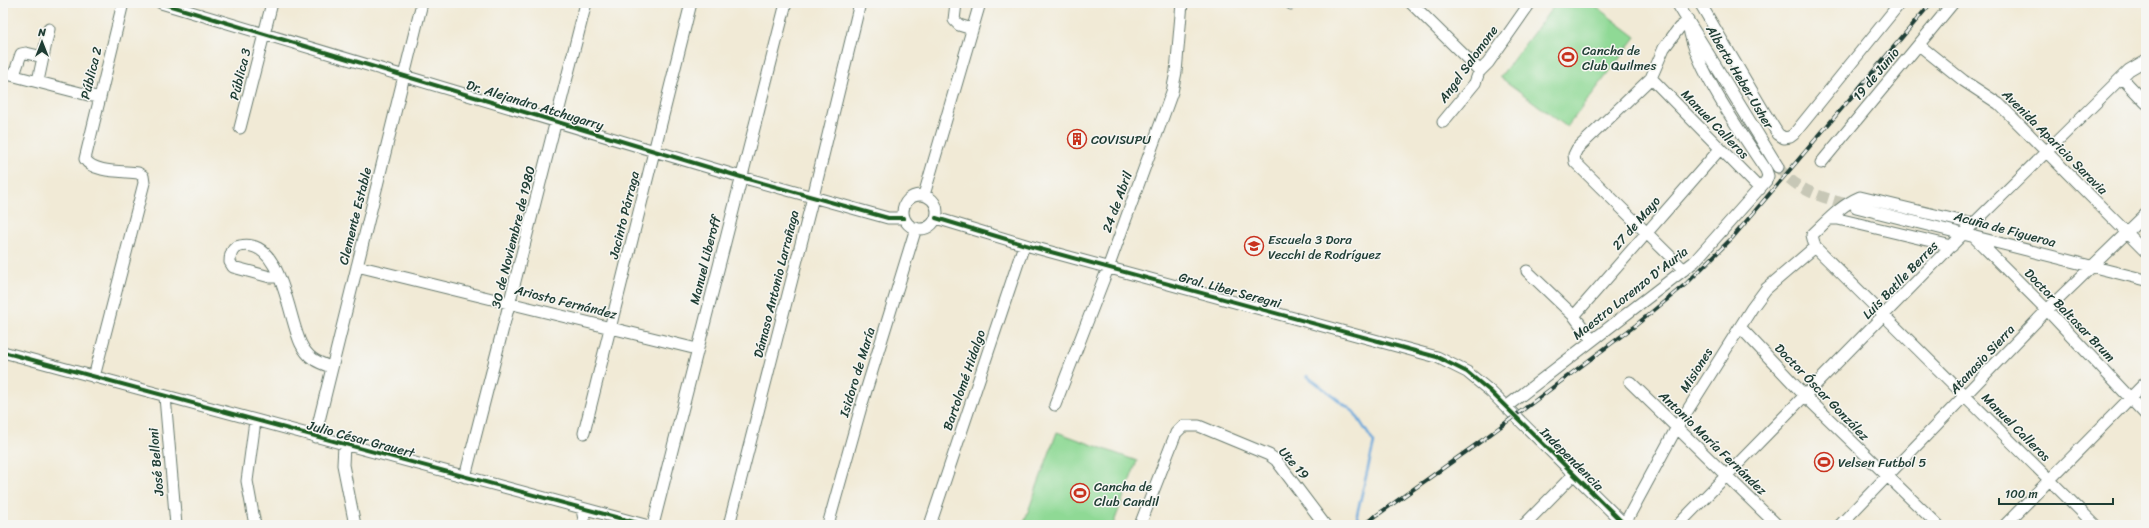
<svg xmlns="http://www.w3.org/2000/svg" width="2149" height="528" viewBox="0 0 2149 528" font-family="Sriracha,sans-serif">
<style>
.green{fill:#8fd995;stroke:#578b64}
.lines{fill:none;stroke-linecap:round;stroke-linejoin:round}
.stream{stroke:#67a6da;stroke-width:2.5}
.minor-tunnel{stroke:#c7c7b6;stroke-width:11;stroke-dasharray:11 5.5;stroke-linecap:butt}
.minor-casing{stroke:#687a6d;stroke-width:13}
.minor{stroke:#fff;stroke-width:11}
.rail-casing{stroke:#1f3d34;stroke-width:4}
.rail{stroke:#f6f6f2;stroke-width:2.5;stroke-dasharray:8;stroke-linecap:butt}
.cycleway-casing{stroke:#f6f6f2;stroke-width:6}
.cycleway{stroke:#1b5e20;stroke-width:4}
.labels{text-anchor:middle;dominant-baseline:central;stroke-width:3;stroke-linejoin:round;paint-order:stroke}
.poi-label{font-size:13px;fill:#1f3d34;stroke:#f6f6f2;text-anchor:start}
.street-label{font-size:13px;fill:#1f3d34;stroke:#f6f6f2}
</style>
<rect width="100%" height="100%" fill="#f6f6f2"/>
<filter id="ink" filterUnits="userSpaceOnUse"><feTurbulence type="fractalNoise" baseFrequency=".025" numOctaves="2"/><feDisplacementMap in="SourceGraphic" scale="8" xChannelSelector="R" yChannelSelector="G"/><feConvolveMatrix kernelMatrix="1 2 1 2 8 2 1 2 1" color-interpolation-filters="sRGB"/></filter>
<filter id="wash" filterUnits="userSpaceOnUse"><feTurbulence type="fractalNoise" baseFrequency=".012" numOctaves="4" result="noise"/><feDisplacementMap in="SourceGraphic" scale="16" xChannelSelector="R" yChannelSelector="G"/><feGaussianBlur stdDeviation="0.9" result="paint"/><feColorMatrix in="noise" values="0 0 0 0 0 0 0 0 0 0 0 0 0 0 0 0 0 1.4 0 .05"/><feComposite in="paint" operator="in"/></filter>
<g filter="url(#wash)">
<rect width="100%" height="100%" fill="#f1ead6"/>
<path class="green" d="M 1556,3 L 1591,3 L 1636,37 L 1567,127 L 1500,77 Z
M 1057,432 L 1137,461 L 1113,525 L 1023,525 Z"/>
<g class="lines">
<path class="stream" d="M 1307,376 L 1354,412 L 1374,443 L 1357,514 L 1361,525"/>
</g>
</g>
<g filter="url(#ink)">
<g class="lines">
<path class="minor-tunnel" d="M 1778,167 C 1798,192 1824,198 1854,206"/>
<defs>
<path id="minor" d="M 161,3 L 741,177 L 888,218 L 904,218
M 956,3 L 954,20 L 959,25 L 972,29
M 1411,3 L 1480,71
M 1677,3 L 1778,167
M 1700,3 L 1766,115 L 1778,134 L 1784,138 L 1790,137 L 1794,134 L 1900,3
M 1291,4 L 1292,3
M 1919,45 L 1964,81 L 1999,104 L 2146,252
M 3,73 L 100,98
M 14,75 L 21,54 L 26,53 L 43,57
M 1651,78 L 1760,189
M 2122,78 L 2146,103
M 38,81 L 49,29
M 1443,122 L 1475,83 L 1479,72 L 1488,63 L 1530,3
M 240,128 L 272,3
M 1821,163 L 1953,3
M903 212a17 17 0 1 1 34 0a17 17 0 1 1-34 0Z
M 924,195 L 980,3
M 1856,207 L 2146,280
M 936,218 L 1029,246 L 1437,357 L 1467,372 L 1490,391 L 1625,525
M 1829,219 L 1838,219 L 1952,246
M 1973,224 L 1860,197 C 1841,205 1827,221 1812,235 L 1815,247 L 2095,525
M 1973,236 L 2047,310 L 2146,415
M 357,266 L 697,349
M 1684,270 L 1575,162 L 1574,155 L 1577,149 L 1651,78 L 1664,48 L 1679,28 L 1688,21
M 1527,271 L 1574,316 L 1592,340
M 279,277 L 270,277 L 233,267 L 230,262 C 230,255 232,247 240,246 C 282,237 288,318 301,344 C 308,358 316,362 331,367
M 1574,316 L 1720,149
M 1740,327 L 1806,397 L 1938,525
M 3,352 L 645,525
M 94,377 L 144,183 L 143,176 L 138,173 C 123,171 93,173 85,159 L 123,3
M 1630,382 L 1777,525
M 165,397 L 176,525
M 1055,405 L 1108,268 L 1172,92 L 1176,72 L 1182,3
M 1506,407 L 1694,262 L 1766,181 L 1768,176 L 1766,170 C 1742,134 1691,63 1688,21
M 255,421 L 247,481 L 255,525
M 584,433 L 691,3
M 315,437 L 422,3
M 344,445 L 343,465 L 355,525
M 465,477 L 586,3
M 582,509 L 585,525
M 653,525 L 786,3
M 729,525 L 813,197 L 860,3
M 828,525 L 861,407 L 916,228
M 930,525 L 1024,245
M 1140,525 L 1176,433 L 1183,426 L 1199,426 L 1269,455 L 1276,460 L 1325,525
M 1524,525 L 1574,474
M 1624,525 L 1677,427 L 1752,308 L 1766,289 L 1815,247
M 1678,525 L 1964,233 L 2129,70 L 2146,60
M 1840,525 L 2047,310 L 2146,214
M 2005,525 L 2146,382"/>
</defs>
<use href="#minor" class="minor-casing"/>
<use href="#minor" class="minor"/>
<defs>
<path id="rail" d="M 1363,525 L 1484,439 L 1636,325 L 1687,283 L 1733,237 L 1931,3"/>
</defs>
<use href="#rail" class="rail-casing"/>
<use href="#rail" class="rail"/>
<defs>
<path id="cycleway" d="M 161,3 L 741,177 L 888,218 L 904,218
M 936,218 L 1029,246 L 1437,357 L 1467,372 L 1490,391 L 1625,525
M 3,352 L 645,525"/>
</defs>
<use href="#cycleway" class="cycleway-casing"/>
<use href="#cycleway" class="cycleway"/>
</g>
</g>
<defs>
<symbol id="stadium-ring" viewBox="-11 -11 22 22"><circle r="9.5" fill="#f6f6f2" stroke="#c8321e" stroke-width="1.5"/><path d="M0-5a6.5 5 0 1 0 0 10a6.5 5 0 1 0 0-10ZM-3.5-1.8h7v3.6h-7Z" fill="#c8321e"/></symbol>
<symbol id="building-ring" viewBox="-11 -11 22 22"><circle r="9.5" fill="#f6f6f2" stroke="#c8321e" stroke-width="1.5"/><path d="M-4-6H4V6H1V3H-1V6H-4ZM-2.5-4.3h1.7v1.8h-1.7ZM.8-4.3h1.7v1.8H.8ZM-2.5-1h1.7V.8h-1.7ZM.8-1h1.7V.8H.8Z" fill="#c8321e"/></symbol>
<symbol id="school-ring" viewBox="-11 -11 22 22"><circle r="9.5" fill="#f6f6f2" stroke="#c8321e" stroke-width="1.5"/><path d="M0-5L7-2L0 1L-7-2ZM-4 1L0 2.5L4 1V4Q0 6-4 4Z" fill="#c8321e"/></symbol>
</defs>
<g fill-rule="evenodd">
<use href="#stadium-ring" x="1557" y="46" width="22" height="22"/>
<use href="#building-ring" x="1066" y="128" width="22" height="22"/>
<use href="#school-ring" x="1243" y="235" width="22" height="22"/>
<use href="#stadium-ring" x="1813" y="451" width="22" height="22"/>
<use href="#stadium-ring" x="1069" y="482" width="22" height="22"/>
</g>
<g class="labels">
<g class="poi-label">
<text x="1582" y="50">Cancha de<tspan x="1582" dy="15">Club Quilmes</tspan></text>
<text x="1091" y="139">COVISUPU</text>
<text x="1268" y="239">Escuela 3 Dora<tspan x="1268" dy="15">Vecchi de Rodríguez</tspan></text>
<text x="1838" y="462">Velsen Futbol 5</text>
<text x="1094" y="486">Cancha de<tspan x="1094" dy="15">Club Candil</tspan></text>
</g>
<g class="street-label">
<text transform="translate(1468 64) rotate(-54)">Angel Salomone</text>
<text transform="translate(91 73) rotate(-76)">Pública 2</text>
<text transform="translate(240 74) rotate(-76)">Pública 3</text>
<text transform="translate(1876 74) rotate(-50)">19 de Junio</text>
<text transform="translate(1740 77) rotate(59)">Alberto Heber Usher</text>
<text transform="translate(535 105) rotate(17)">Dr. Alejandro Atchugarry</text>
<text transform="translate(1715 124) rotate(46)">Manuel Calleros</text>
<text transform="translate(2055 142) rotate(45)">Avenida Aparicio Saravia</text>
<text transform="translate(1117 202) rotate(-70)">24 de Abril</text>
<text transform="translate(624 215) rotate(-76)">Jacinto Párraga</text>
<text transform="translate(355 216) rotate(-76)">Clemente Estable</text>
<text transform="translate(1636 223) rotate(-49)">27 de Mayo</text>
<text transform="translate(2005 229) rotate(15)">Acuña de Figueroa</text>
<text transform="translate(513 237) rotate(-76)">30 de Noviembre de 1980</text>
<text transform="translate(705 260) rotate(-76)">Manuel Liberoff</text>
<text transform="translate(1900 280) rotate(-46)">Luis Batlle Berres</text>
<text transform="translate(776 284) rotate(-76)">Dámaso Antonio Larrañaga</text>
<text transform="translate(1230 290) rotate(15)">Gral. Liber Seregni</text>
<text transform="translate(1630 293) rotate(-38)">Maestro Lorenzo D'Auria</text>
<text transform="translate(566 302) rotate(14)">Ariosto Fernández</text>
<text transform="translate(2070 315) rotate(46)">Doctor Baltasar Brum</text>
<text transform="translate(1982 359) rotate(-47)">Atanasio Sierra</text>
<text transform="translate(1696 370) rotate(-58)">Misiones</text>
<text transform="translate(857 372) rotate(-73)">Isidoro de María</text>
<text transform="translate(964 380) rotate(-71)">Bartolomé Hidalgo</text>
<text transform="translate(1822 392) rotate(46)">Doctor Óscar González</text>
<text transform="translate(2016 427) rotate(45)">Manuel Calleros</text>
<text transform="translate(361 439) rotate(15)">Julio César Grauert</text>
<text transform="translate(1713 443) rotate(44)">Antonio María Fernández</text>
<text transform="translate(1572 459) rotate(45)">Independencia</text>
<text transform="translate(156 462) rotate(-95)">José Belloni</text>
<text transform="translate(1294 463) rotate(48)">Ute 19</text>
</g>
</g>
<rect width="2149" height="528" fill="none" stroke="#f6f6f2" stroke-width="16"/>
<g transform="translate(42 42)" stroke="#f6f6f2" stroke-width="3" paint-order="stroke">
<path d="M0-3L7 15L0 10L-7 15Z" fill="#1f3d34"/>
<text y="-6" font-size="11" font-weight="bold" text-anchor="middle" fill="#1f3d34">N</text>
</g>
<path d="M1999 498v6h114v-6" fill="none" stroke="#1f3d34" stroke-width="2"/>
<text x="2005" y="498" font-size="12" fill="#1f3d34" stroke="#f6f6f2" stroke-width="3" paint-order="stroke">100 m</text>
</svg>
